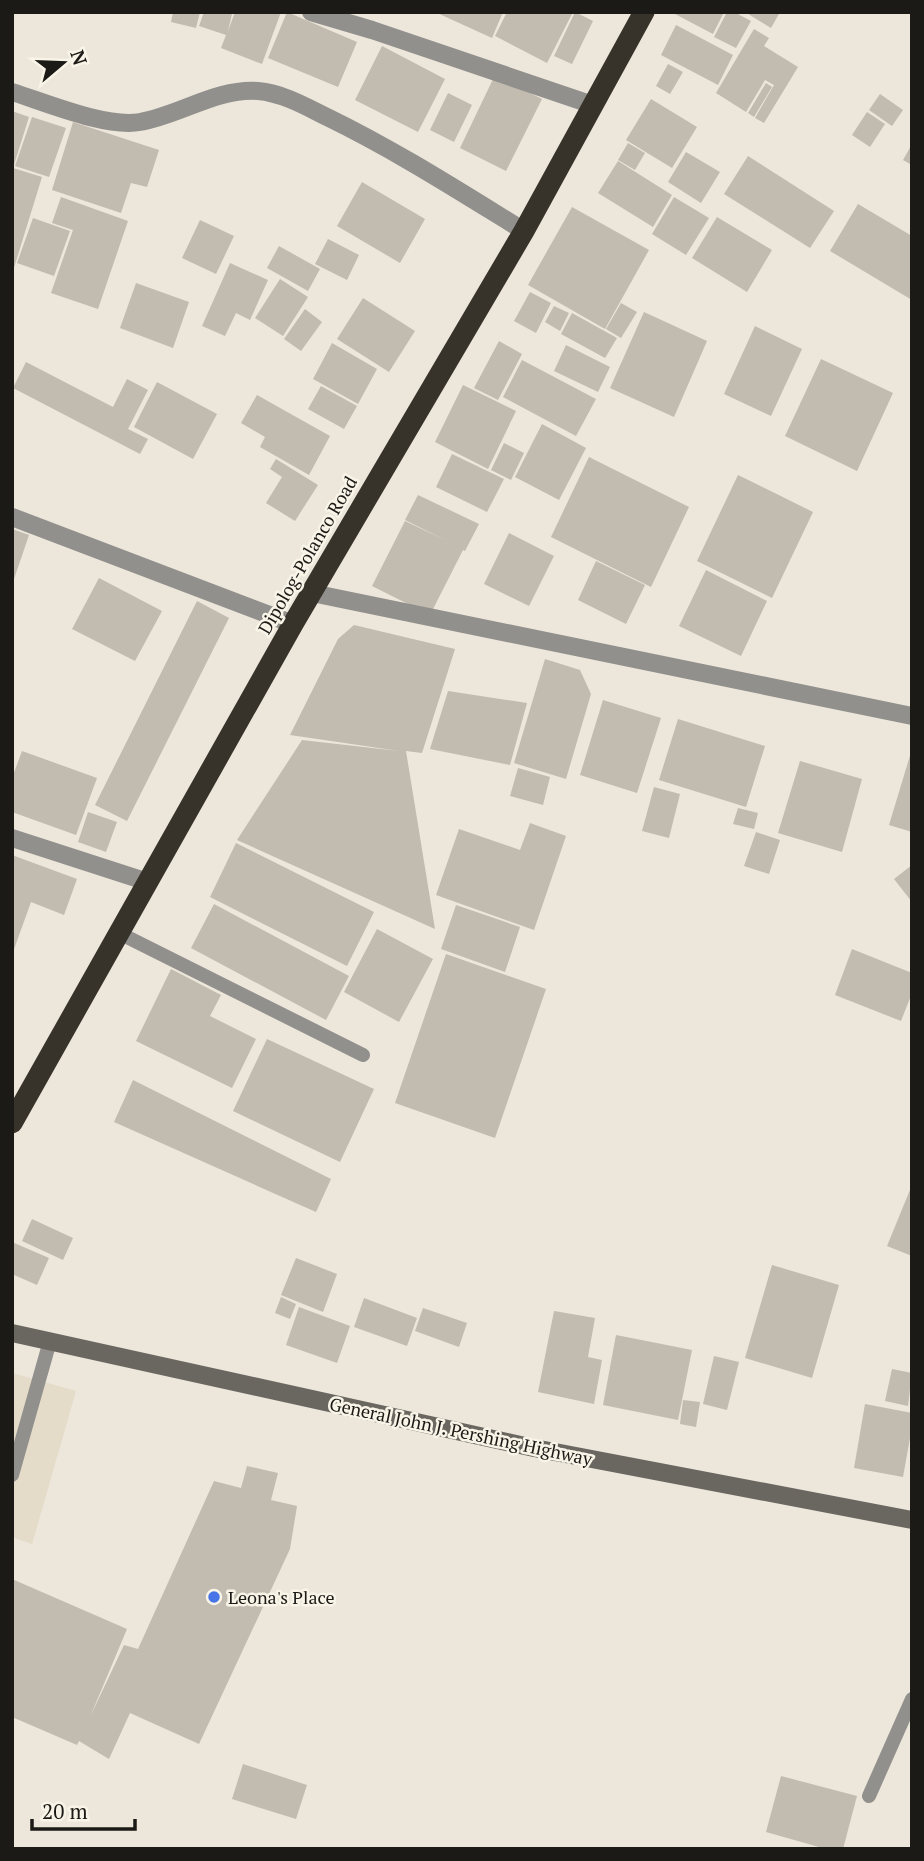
<svg xmlns="http://www.w3.org/2000/svg" width="924" height="1861" viewBox="0 0 924 1861" font-family="'PT Serif',serif">
<style>
.built{fill:#e4dbc9}
.building{fill:#c1bbb0}
.lines{fill:none;stroke-linecap:round;stroke-linejoin:round}
.lane{stroke:#92908c;stroke-width:14}
.street{stroke:#92908c;stroke-width:18}
.secondary{stroke:#6a6760;stroke-width:18}
.highway{stroke:#37332a;stroke-width:21}
.poi-dot{fill:#4775e7;stroke:#f9f4e8;stroke-width:2.5}
.labels{text-anchor:middle;dominant-baseline:central;stroke-width:5;stroke-linejoin:round;paint-order:stroke}
.street-label{font-size:18px;fill:#1c1a16;stroke:#f9f4e8}
.poi-label{font-size:18px;fill:#1c1a16;stroke:#f9f4e8;text-anchor:start}
</style>
<rect width="100%" height="100%" fill="#ece6db"/>
<path class="built" d="M 12,1373 L 76,1391 L 32,1544 L 12,1537 Z"/>
<path class="building" d="M 173,12 L 200,12 L 196,28 L 171,22 Z
M 204,12 L 232,14 L 228,31 L 235,12 L 281,12 L 262,64 L 221,48 L 226,35 L 199,26 Z
M 287,12 L 357,42 L 338,87 L 268,58 Z
M 435,12 L 503,12 L 492,38 Z
M 507,12 L 573,12 L 547,63 L 495,36 Z
M 575,12 L 593,21 L 572,64 L 554,56 Z
M 676,12 L 724,12 L 713,34 L 675,14 Z
M 727,12 L 734,12 L 751,21 L 736,48 L 714,37 Z
M 745,12 L 780,12 L 771,28 Z
M 676,25 L 733,55 L 718,85 L 661,55 Z
M 754,29 L 769,38 L 764,46 L 798,67 L 764,123 L 755,118 L 774,85 L 765,80 L 746,112 L 716,93 Z
M 382,46 L 445,79 L 418,132 L 355,100 Z
M 668,64 L 683,72 L 670,94 L 656,86 Z
M 495,75 L 542,99 L 506,171 L 460,148 Z
M 766,83 L 772,87 L 754,117 L 748,113 Z
M 448,93 L 472,105 L 454,142 L 430,130 Z
M 880,94 L 903,110 L 892,126 L 869,110 Z
M 651,99 L 697,127 L 672,168 L 626,140 Z
M 12,111 L 29,117 L 13,168 L 42,177 L 13,271 Z
M 867,112 L 885,124 L 870,147 L 852,135 Z
M 32,117 L 66,128 L 49,177 L 15,166 Z
M 73,122 L 159,150 L 147,187 L 131,183 L 121,213 L 52,190 Z
M 628,143 L 645,153 L 635,170 L 618,160 Z
M 912,144 L 912,165 L 903,160 Z
M 686,152 L 720,172 L 701,203 L 668,182 Z
M 748,156 L 834,211 L 810,248 L 724,194 Z
M 618,161 L 672,195 L 653,227 L 598,193 Z
M 362,182 L 425,219 L 400,263 L 337,226 Z
M 61,197 L 128,221 L 98,309 L 51,293 L 73,230 L 52,223 Z
M 674,197 L 709,218 L 686,255 L 652,234 Z
M 858,204 L 912,236 L 912,300 L 830,251 Z
M 572,207 L 649,250 L 605,329 L 528,285 Z
M 717,217 L 772,250 L 747,292 L 692,258 Z
M 33,218 L 70,231 L 54,276 L 17,263 Z
M 200,220 L 234,236 L 216,274 L 182,258 Z
M 328,239 L 359,255 L 347,280 L 315,264 Z
M 279,246 L 320,269 L 308,291 L 267,268 Z
M 230,263 L 268,280 L 250,320 L 236,313 L 225,336 L 202,326 Z
M 280,279 L 308,297 L 283,336 L 255,318 Z
M 136,283 L 189,302 L 173,348 L 120,328 Z
M 530,292 L 551,303 L 536,333 L 514,321 Z
M 363,298 L 415,331 L 389,372 L 337,339 Z
M 621,303 L 637,312 L 621,338 L 606,329 Z
M 554,306 L 569,313 L 560,331 L 545,322 Z
M 305,309 L 322,322 L 301,351 L 284,339 Z
M 644,312 L 707,341 L 674,417 L 610,388 Z
M 572,313 L 617,338 L 605,358 L 561,334 Z
M 755,326 L 802,349 L 771,416 L 724,394 Z
M 499,341 L 522,354 L 498,400 L 474,388 Z
M 332,343 L 377,369 L 358,404 L 313,379 Z
M 566,345 L 610,367 L 598,392 L 554,371 Z
M 821,359 L 893,393 L 857,471 L 785,436 Z
M 522,360 L 596,399 L 576,436 L 503,397 Z
M 26,362 L 113,407 L 127,379 L 148,390 L 128,429 L 148,439 L 140,454 L 13,388 Z
M 157,382 L 217,414 L 193,459 L 134,427 Z
M 463,385 L 516,411 L 488,469 L 435,442 Z
M 321,386 L 357,406 L 344,429 L 308,409 Z
M 257,395 L 330,436 L 309,475 L 260,447 L 265,437 L 241,423 Z
M 542,424 L 586,448 L 559,500 L 515,477 Z
M 504,443 L 524,453 L 511,480 L 491,470 Z
M 452,454 L 504,479 L 487,512 L 436,487 Z
M 589,457 L 689,507 L 651,587 L 551,537 Z
M 276,459 L 318,485 L 295,521 L 266,503 L 282,477 L 270,469 Z
M 738,475 L 813,512 L 772,598 L 697,561 Z
M 418,495 L 479,524 L 465,551 L 463,550 L 430,615 L 372,586 L 405,521 L 447,541 L 405,520 Z
M 12,529 L 29,535 L 13,582 L 12,582 Z
M 509,533 L 554,556 L 529,606 L 484,584 Z
M 596,561 L 645,585 L 626,624 L 578,600 Z
M 706,570 L 767,601 L 741,656 L 679,626 Z
M 99,578 L 162,611 L 135,661 L 72,629 Z
M 197,601 L 229,618 L 127,821 L 95,805 Z
M 354,625 L 455,649 L 422,753 L 406,751 L 435,929 L 237,840 L 302,740 L 399,751 L 290,735 L 338,639 Z
M 545,659 L 580,670 L 591,694 L 566,779 L 514,763 Z
M 448,691 L 527,703 L 510,765 L 430,749 Z
M 603,700 L 661,718 L 637,793 L 580,775 Z
M 678,719 L 765,746 L 746,807 L 659,780 Z
M 912,749 L 912,832 L 889,825 Z
M 22,751 L 97,778 L 76,835 L 12,812 L 12,778 Z
M 800,761 L 862,779 L 842,852 L 778,833 Z
M 518,768 L 550,777 L 543,805 L 510,796 Z
M 654,787 L 680,794 L 669,838 L 642,831 Z
M 738,808 L 758,813 L 754,829 L 733,824 Z
M 88,812 L 117,822 L 106,852 L 78,842 Z
M 530,823 L 566,836 L 534,930 L 436,895 L 459,829 L 520,850 Z
M 756,832 L 780,840 L 769,874 L 744,866 Z
M 236,843 L 374,912 L 347,966 L 210,897 Z
M 12,855 L 77,879 L 64,915 L 31,902 L 13,952 Z
M 912,865 L 912,902 L 894,879 Z
M 214,904 L 349,976 L 326,1020 L 191,948 Z
M 456,905 L 520,927 L 505,972 L 441,949 Z
M 377,929 L 433,959 L 399,1022 L 344,992 Z
M 852,949 L 912,973 L 912,993 L 901,1021 L 835,995 Z
M 446,954 L 546,989 L 495,1138 L 395,1103 Z
M 171,969 L 221,995 L 210,1016 L 256,1039 L 232,1088 L 136,1041 Z
M 267,1039 L 374,1089 L 340,1162 L 233,1111 Z
M 133,1080 L 331,1179 L 316,1212 L 114,1122 Z
M 912,1185 L 912,1256 L 887,1246 Z
M 32,1219 L 73,1238 L 63,1260 L 22,1241 Z
M 12,1242 L 49,1258 L 37,1285 L 12,1274 Z
M 296,1258 L 337,1274 L 323,1312 L 281,1295 Z
M 772,1265 L 839,1285 L 812,1378 L 745,1358 Z
M 281,1297 L 296,1304 L 290,1319 L 275,1313 Z
M 364,1298 L 417,1318 L 407,1346 L 354,1327 Z
M 299,1307 L 350,1326 L 337,1363 L 286,1345 Z
M 423,1308 L 467,1323 L 459,1347 L 415,1331 Z
M 554,1311 L 595,1318 L 588,1357 L 602,1360 L 594,1404 L 538,1392 Z
M 616,1335 L 692,1350 L 678,1420 L 603,1405 Z
M 714,1356 L 739,1362 L 727,1410 L 703,1404 Z
M 892,1369 L 912,1373 L 908,1406 L 885,1401 Z
M 683,1400 L 700,1402 L 696,1427 L 680,1424 Z
M 865,1404 L 912,1413 L 912,1427 L 903,1477 L 854,1468 Z
M 247,1466 L 278,1473 L 271,1500 L 297,1506 L 290,1549 L 199,1744 L 130,1713 L 109,1759 L 79,1741 L 77,1745 L 12,1717 L 12,1579 L 127,1629 L 90,1717 L 124,1645 L 138,1649 L 214,1481 L 241,1488 Z
M 243,1764 L 307,1785 L 296,1819 L 232,1799 Z
M 781,1776 L 857,1796 L 843,1849 L 826,1849 L 766,1832 Z"/>
<g class="lines">
<path class="lane" d="M 119,933 L 363,1055
M 12,1475 L 50,1341
M 869,1796 L 912,1699"/>
<path class="street" d="M 311,12 L 372,30 L 593,105
M 12,92 C 47,103 106,128 140,122 C 180,115 217,88 258,91 C 282,93 305,106 327,117 C 395,150 459,191 524,231
M 12,517 L 293,624
M 312,593 L 912,716
M 12,838 L 148,882"/>
<path class="secondary" d="M 12,1333 L 534,1448 L 912,1520"/>
<path class="highway" d="M 12,1123 L 293,624 L 524,231 L 644,12"/>
</g>
<circle class="poi-dot" cx="214" cy="1597" r="7"/>
<g class="labels">
<g class="street-label">
<text transform="translate(307 555) rotate(-60)">Dipolog-Polanco Road</text>
<text transform="translate(461 1431) rotate(12)">General John J. Pershing Highway</text>
</g>
<g class="poi-label">
<text x="228" y="1597">Leona's Place</text>
</g>
</g>
<rect width="924" height="1861" fill="none" stroke="#1c1a16" stroke-width="28"/>
<g transform="translate(63 63) rotate(71)" stroke="#f9f4e8" stroke-width="5" paint-order="stroke">
<path d="M0-5L12 26L0 18L-12 26Z" fill="#1c1a16"/>
<text y="-10" font-size="19" font-weight="bold" text-anchor="middle" fill="#1c1a16">N</text>
</g>
<path d="M32 1819v10h103v-10" fill="none" stroke="#1c1a16" stroke-width="3.5"/>
<text x="42" y="1819" font-size="21" fill="#1c1a16" stroke="#f9f4e8" stroke-width="5" paint-order="stroke">20 m</text>
</svg>
